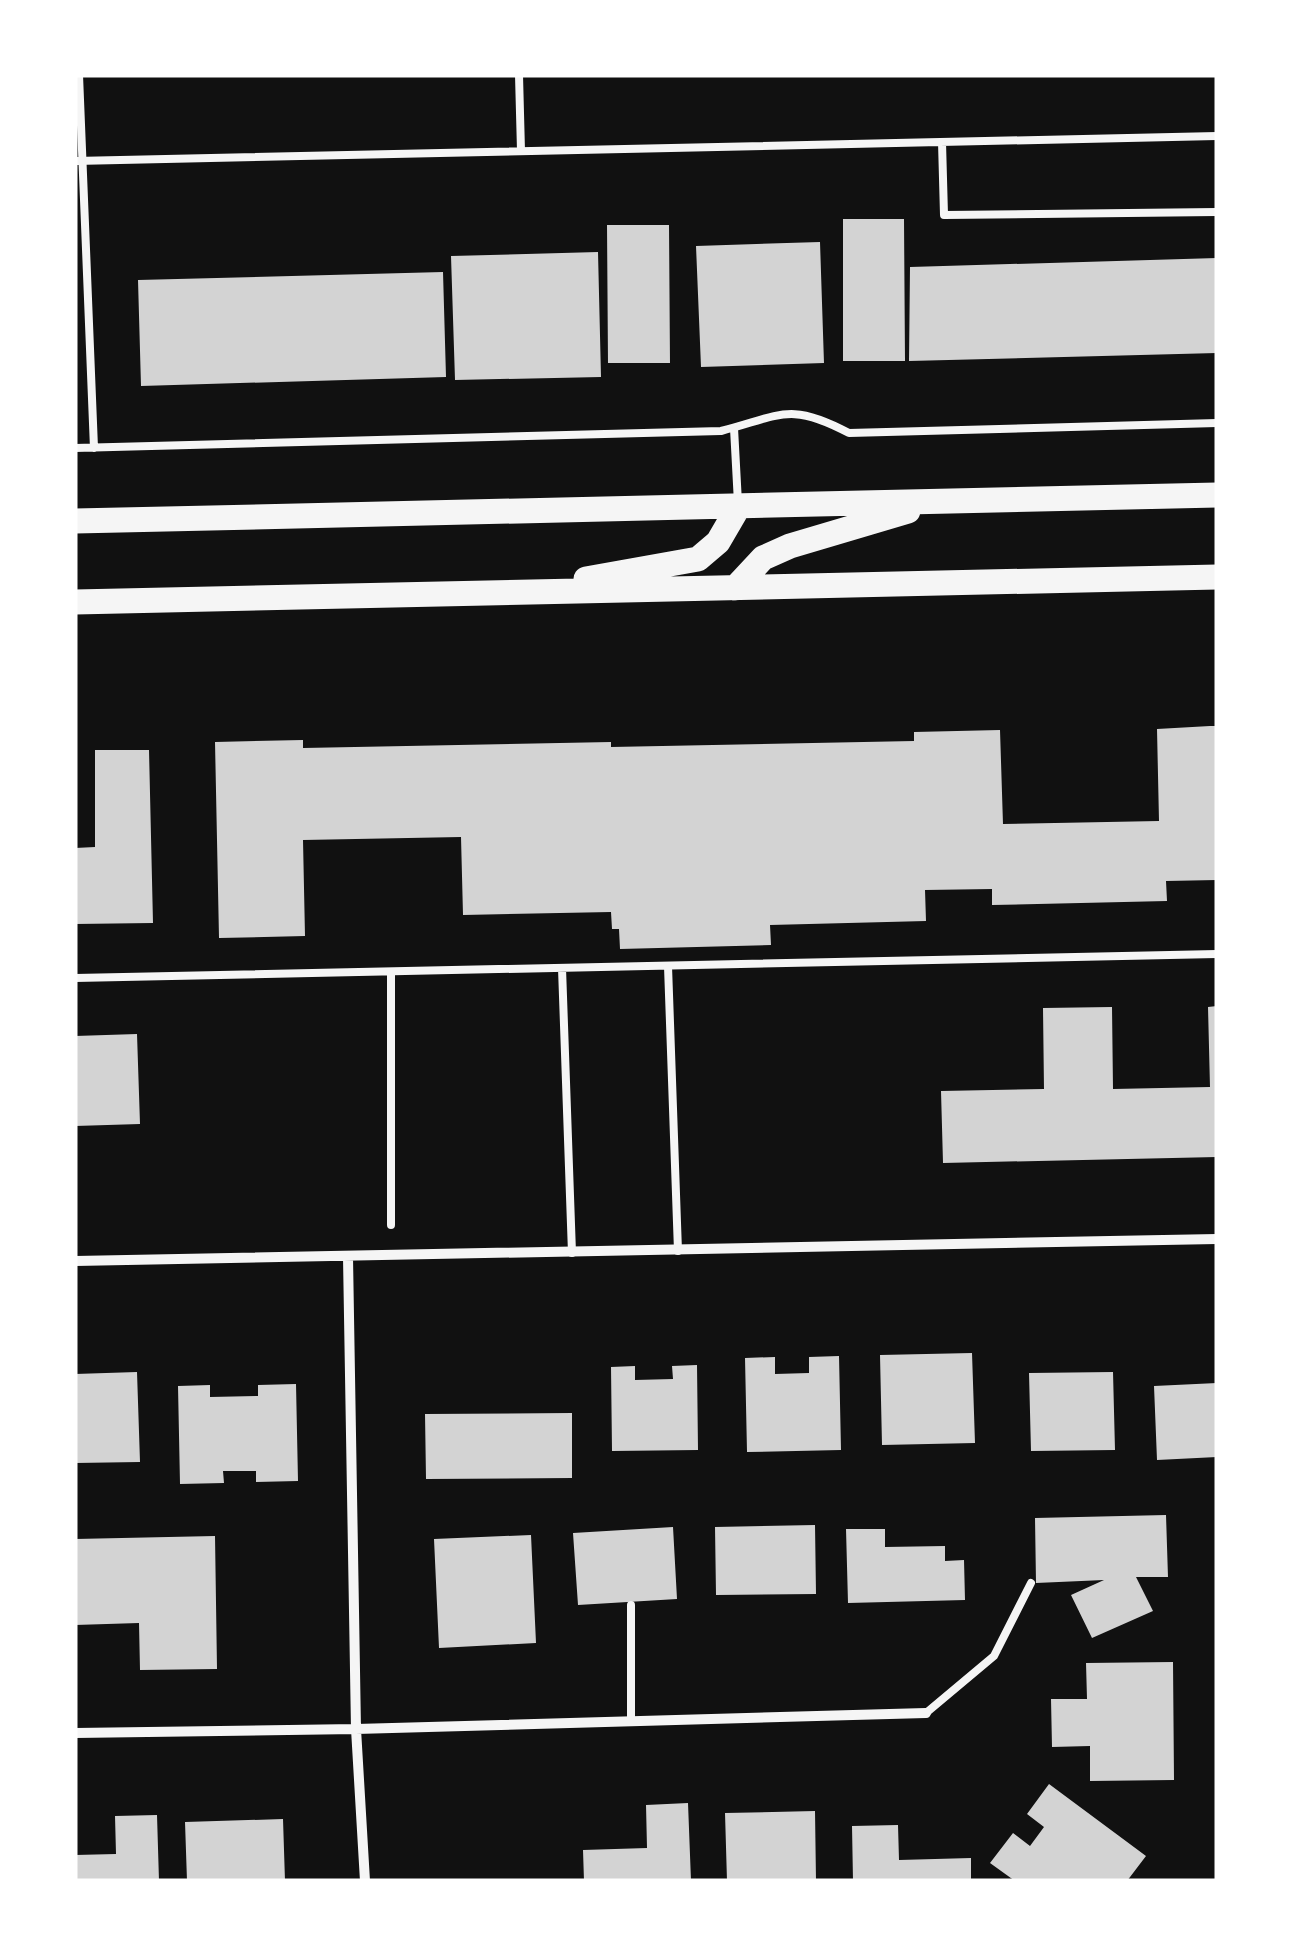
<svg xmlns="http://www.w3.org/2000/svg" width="1292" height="1956" viewBox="0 0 1292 1956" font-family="'Fira Sans',sans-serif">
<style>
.building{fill:#d3d3d3}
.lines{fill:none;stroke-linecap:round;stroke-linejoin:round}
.service{stroke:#f5f5f5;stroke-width:8}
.minor{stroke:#f5f5f5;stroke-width:10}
.primary{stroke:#f5f5f5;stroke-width:25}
</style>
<rect width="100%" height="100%" fill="#111"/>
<path class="building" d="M 843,219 L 904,219 L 905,361 L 843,361 Z
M 607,225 L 669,225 L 670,363 L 608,363 Z
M 820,242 L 824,363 L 701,367 L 696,246 Z
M 598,252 L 601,377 L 455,380 L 451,256 Z
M 1217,258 L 1217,353 L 909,361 L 910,267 Z
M 443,272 L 446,377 L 141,386 L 138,280 Z
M 1210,726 L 1217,726 L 1217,880 L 1166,881 L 1167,901 L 992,905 L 992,889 L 925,890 L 926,921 L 770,925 L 771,945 L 620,949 L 619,929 L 612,929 L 611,912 L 463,915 L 461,837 L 303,840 L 305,936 L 219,938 L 215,742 L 303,740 L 303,748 L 611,742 L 611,747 L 914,741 L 914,732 L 1000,730 L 1003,824 L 1159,821 L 1157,729 Z
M 95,750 L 149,750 L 153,923 L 75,924 L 75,848 L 95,847 Z
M 1217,1006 L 1217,1157 L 943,1163 L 941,1091 L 1044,1089 L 1043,1008 L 1112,1007 L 1113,1089 L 1210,1087 L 1208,1007 Z
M 137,1034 L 140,1124 L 75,1126 L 75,1036 Z
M 972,1353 L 975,1443 L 882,1445 L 880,1355 Z
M 839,1356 L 841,1450 L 747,1452 L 745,1358 L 775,1357 L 775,1374 L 809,1373 L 809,1357 Z
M 697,1365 L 698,1450 L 612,1451 L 611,1367 L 635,1366 L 635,1380 L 673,1379 L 672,1366 Z
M 137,1372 L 140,1462 L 75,1463 L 75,1374 Z
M 1113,1372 L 1115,1450 L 1031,1451 L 1029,1373 Z
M 1217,1383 L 1217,1457 L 1157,1460 L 1154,1386 Z
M 296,1384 L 298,1481 L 256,1482 L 256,1471 L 223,1471 L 224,1483 L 180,1484 L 178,1386 L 210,1385 L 210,1397 L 258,1396 L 258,1385 Z
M 572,1413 L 572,1478 L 426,1479 L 425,1414 Z
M 1166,1515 L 1168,1577 L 1136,1577 L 1153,1611 L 1092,1638 L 1071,1595 L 1104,1580 L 1036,1583 L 1035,1518 Z
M 815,1525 L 816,1594 L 716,1595 L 715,1527 Z
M 673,1527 L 677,1599 L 578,1605 L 573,1533 Z
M 846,1529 L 885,1529 L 885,1547 L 945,1546 L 945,1561 L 964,1560 L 965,1600 L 848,1603 Z
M 531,1535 L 536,1643 L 439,1648 L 434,1539 Z
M 215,1536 L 217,1669 L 140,1670 L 139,1623 L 75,1625 L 75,1539 Z
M 1173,1662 L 1174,1780 L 1090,1781 L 1090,1746 L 1052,1747 L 1051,1699 L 1087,1699 L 1086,1663 Z
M 1049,1784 L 1146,1856 L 1127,1881 L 1015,1881 L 990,1863 L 1013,1833 L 1030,1846 L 1044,1827 L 1027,1814 Z
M 688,1803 L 691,1881 L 584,1881 L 583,1850 L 647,1848 L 646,1805 Z
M 815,1811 L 816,1881 L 727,1881 L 725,1813 Z
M 157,1815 L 159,1881 L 75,1881 L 75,1855 L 116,1854 L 115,1816 Z
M 283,1819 L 285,1881 L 187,1881 L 185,1822 Z
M 898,1825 L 899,1860 L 971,1858 L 971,1881 L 853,1881 L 852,1826 Z"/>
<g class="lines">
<path class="service" d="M 79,75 L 94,448
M 519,75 L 521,151
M 942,142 L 944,215 L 1217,212
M 75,161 L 1217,136
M 734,428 L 738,503
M 75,448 L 721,431 C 780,416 789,401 849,433 L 1217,423
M 668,966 L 678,1251
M 562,968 L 572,1253
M 391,972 L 391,1225
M 75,978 L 1217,954
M 926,1713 L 994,1656 L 1031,1583
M 631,1721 L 631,1605"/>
<path class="minor" d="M 348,1257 L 356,1729 L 365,1881
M 75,1261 L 1217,1239
M 75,1733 L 356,1729 L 926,1713"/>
<path class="primary" d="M 75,521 L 1217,495
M 586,579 L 698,559 L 718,542 L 739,506
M 735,588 L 763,558 L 790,546 L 908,511
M 75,602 L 1217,577"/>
</g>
<rect width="1292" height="1956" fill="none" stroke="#ffffff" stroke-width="155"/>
</svg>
